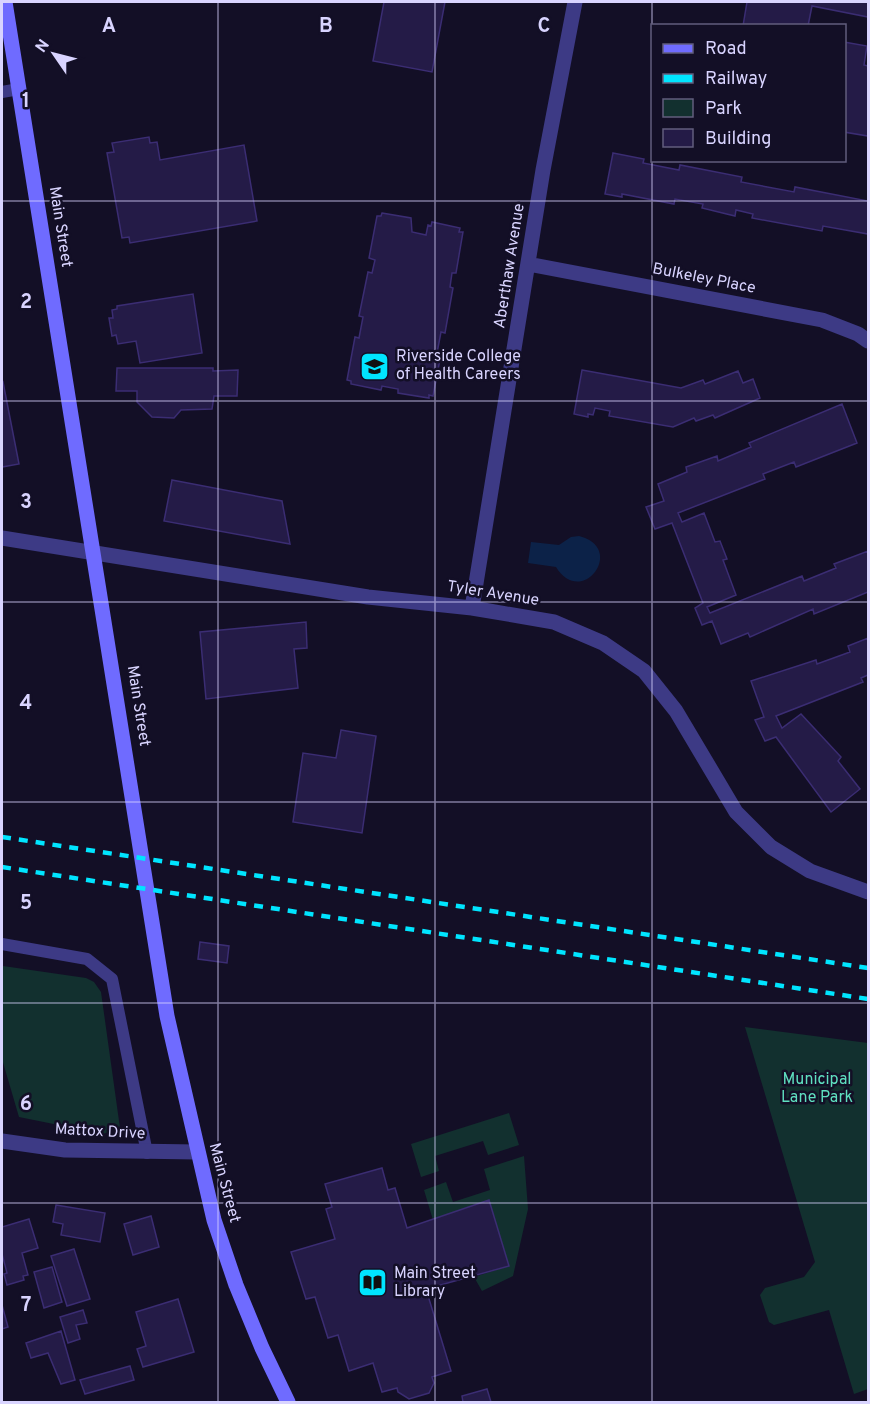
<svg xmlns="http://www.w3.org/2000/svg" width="870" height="1404" viewBox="0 0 870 1404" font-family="Overpass,sans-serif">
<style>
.green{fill:#12302f}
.water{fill:#0c2248}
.building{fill:#241b47;stroke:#3b2d73;stroke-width:1.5}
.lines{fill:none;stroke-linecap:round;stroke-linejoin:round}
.lane{stroke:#3d3a85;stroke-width:12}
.street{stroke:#3d3a85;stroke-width:15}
.secondary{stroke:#6f6bff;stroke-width:15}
.rail{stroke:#00e5ff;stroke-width:4.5;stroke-dasharray:9 8;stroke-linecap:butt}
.grid{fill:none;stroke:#d9d4ff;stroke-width:1.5;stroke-opacity:0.55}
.labels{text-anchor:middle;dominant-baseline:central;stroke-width:5;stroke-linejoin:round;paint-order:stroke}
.street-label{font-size:16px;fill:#d9d4ff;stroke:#130f26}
.poi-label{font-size:16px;fill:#d9d4ff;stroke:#130f26;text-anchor:start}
.park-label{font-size:16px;fill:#5fe0c0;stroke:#130f26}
.grid-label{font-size:20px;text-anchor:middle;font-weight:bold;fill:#d9d4ff;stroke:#130f26;stroke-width:5;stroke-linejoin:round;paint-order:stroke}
</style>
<rect width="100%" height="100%" fill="#130f26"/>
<path class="green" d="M 3,966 L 86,978 L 94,982 L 101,992 L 120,1128 L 103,1134 L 19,1117 L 2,1059 Z
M 745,1027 L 868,1043 L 868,1389 L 854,1394 L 829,1310 L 774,1325 L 769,1322 L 760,1295 L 765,1288 L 804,1277 L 815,1262 Z
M 509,1113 L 519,1145 L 488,1155 L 483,1141 L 435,1156 L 439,1171 L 421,1177 L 411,1144 Z
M 524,1156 L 528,1209 L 513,1276 L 482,1291 L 474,1277 L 509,1266 L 489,1201 L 433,1220 L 424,1190 L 446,1182 L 453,1202 L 490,1190 L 484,1169 Z"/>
<path class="water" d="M 579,536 C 627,548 582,609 556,567 L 528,563 L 531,542 L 559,545 L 571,537 Z"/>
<path class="building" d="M 384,2 L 445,2 L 432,72 L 373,61 Z
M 747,2 L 868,2 L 868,17 L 812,6 L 808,26 L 743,26 Z
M 844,42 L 867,46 L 864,65 L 868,66 L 868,136 L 844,132 Z
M 149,137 L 150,143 L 157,142 L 160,160 L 244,145 L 257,221 L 130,243 L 129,237 L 122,238 L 107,153 L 114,152 L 112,143 Z
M 613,153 L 644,159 L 643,163 L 679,170 L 680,165 L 742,177 L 741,182 L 794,192 L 795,187 L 868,201 L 868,234 L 823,226 L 822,231 L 752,218 L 753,214 L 736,210 L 735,216 L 702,208 L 703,204 L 675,199 L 674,204 L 622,194 L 622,197 L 605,194 Z
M 382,213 L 411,218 L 412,232 L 426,235 L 428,225 L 431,226 L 432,222 L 460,228 L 459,232 L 463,232 L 456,273 L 452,273 L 450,287 L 453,288 L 445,333 L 441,332 L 437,353 L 441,354 L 433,396 L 429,395 L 429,398 L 398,393 L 398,389 L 382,386 L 381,390 L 351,384 L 351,381 L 347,380 L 355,337 L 359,338 L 363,317 L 359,316 L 368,272 L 372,273 L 375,260 L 369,258 L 377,216 L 381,216 Z
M 193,294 L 202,353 L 140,363 L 136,341 L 118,344 L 116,335 L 112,336 L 109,318 L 113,318 L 112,310 L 117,309 L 117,306 Z
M 117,368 L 213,368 L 213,371 L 238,370 L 237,396 L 214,396 L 212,409 L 181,410 L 174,418 L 152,417 L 137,402 L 137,391 L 116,391 Z
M 582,370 L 681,388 L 703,380 L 705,384 L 738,371 L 743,383 L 753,379 L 760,398 L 715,418 L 713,415 L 696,421 L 694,418 L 673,427 L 609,416 L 610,411 L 595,408 L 593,415 L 588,414 L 588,417 L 574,414 Z
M 3,382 L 19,464 L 2,467 L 2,383 Z
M 842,404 L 857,443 L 796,467 L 794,462 L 763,474 L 765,479 L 678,513 L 682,522 L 704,513 L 715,542 L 720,541 L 727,559 L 723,560 L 736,595 L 707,607 L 710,613 L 802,576 L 804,581 L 836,568 L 834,564 L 868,551 L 868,592 L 814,614 L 813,609 L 750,637 L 748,633 L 721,644 L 712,621 L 702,625 L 695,608 L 703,603 L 672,523 L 655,529 L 646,507 L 664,501 L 658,484 L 687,472 L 686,467 L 717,456 L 718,461 L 751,447 L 749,443 Z
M 172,480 L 282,501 L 290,544 L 164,521 Z
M 306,622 L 307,648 L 294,649 L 298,688 L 206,699 L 200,632 Z
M 868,638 L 868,675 L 861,678 L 863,682 L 776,716 L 782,728 L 801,714 L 841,757 L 838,761 L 860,789 L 831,812 L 776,737 L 765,741 L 755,720 L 764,717 L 751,681 L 816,660 L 817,664 L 850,652 L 848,646 Z
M 341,730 L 376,736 L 362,833 L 293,822 L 303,753 L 336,758 Z
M 200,942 L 229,946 L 227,963 L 198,959 Z
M 382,1168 L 388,1190 L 395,1188 L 407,1228 L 489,1200 L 509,1266 L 426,1289 L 451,1371 L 432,1377 L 434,1383 L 429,1393 L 409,1399 L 398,1392 L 397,1388 L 382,1392 L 373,1363 L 349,1371 L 338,1335 L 328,1338 L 315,1297 L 306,1299 L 291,1252 L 335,1239 L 326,1209 L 332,1207 L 325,1184 Z
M 56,1205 L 105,1213 L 100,1242 L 61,1235 L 63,1224 L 53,1222 Z
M 151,1216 L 159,1247 L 133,1255 L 124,1224 Z
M 29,1219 L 38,1248 L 22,1253 L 28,1275 L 23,1276 L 24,1280 L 7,1285 L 4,1274 L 7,1273 L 2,1254 L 2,1227 Z
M 74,1249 L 90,1299 L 67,1306 L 51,1256 Z
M 52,1267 L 62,1302 L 44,1308 L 34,1272 Z
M 178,1299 L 194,1352 L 143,1367 L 137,1349 L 146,1346 L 136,1312 Z
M 2,1305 L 8,1327 L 2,1329 Z
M 83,1310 L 87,1323 L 76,1325 L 80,1339 L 68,1343 L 60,1317 Z
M 61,1331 L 75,1380 L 61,1384 L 48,1353 L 31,1358 L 26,1343 Z
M 130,1366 L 134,1380 L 85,1394 L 80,1380 Z
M 487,1389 L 491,1402 L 463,1402 L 462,1396 Z"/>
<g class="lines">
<path class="lane" d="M 2,92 L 19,89
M 2,944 L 87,959 L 112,979 L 147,1153"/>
<path class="street" d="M 528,264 L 822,320 L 858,334 L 868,341
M 2,538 L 368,597 L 472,608 L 554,622 L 603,643 L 644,671 L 676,711 L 736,812 L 771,847 L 810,871 L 868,892
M 472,608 L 543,170 L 575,2
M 2,1141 L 65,1150 L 197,1152"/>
<path class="secondary" d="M 5,2 L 167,1016 L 214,1220 L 236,1285 L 262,1348 L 288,1402"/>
<path class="rail" d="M 2,837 L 868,968
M 2,867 L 868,999"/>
</g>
<path class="grid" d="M 218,2 L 218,1402M 435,2 L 435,1402M 652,2 L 652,26M 652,26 L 652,160M 652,160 L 652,1402M 2,201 L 868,201M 2,401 L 868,401M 2,602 L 868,602M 2,802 L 868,802M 2,1003 L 868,1003M 2,1203 L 868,1203"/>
<defs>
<symbol id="university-square" viewBox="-11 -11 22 22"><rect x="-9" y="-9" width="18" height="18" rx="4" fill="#00e5ff" stroke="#130f26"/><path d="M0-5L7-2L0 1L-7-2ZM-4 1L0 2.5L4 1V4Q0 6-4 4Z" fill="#111"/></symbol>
<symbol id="library-square" viewBox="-11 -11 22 22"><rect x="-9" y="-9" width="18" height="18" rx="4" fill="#00e5ff" stroke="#130f26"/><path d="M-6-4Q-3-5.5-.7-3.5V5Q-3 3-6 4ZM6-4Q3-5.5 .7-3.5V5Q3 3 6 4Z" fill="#111"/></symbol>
</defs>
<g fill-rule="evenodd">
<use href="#university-square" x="358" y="350" width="33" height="33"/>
<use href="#library-square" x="356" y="1266" width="33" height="33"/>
</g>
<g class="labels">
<g class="street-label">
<text transform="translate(60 227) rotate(81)">Main Street</text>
<text transform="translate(510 266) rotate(-81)">Aberthaw Avenue</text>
<text transform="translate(704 279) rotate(11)">Bulkeley Place</text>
<text transform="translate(493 594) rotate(9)">Tyler Avenue</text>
<text transform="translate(138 706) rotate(81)">Main Street</text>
<text transform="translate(100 1132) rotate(3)">Mattox Drive</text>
<text transform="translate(224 1183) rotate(75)">Main Street</text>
</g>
<g class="poi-label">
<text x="396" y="357">Riverside College<tspan x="396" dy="18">of Health Careers</tspan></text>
<text x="394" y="1274">Main Street<tspan x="394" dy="18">Library</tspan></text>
</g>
<g class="park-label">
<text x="817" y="1080">Municipal<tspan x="817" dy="18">Lane Park</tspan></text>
</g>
</g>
<g class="grid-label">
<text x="109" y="32">A</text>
<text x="326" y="32">B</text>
<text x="544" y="32">C</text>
<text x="26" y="107">1</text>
<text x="26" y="308">2</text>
<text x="26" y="508">3</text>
<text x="26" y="709">4</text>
<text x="26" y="909">5</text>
<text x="26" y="1110">6</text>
<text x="26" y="1311">7</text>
</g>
<rect width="870" height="1404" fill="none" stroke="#d9d4ff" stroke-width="6"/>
<rect x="651" y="24" width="195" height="138" fill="#130f26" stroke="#625e7d" stroke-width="1.5"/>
<rect x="663" y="44" width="30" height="9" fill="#6f6bff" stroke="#625e7d" stroke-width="1.5"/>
<text x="705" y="54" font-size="18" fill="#d9d4ff">Road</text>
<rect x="663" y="74" width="30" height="9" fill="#00e5ff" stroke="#625e7d" stroke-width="1.5"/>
<text x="705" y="84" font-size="18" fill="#d9d4ff">Railway</text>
<rect x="663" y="99" width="30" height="18" fill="#12302f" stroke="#625e7d" stroke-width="1.5"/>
<text x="705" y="114" font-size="18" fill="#d9d4ff">Park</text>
<rect x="663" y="129" width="30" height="18" fill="#241b47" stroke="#625e7d" stroke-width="1.5"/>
<text x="705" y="144" font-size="18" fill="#d9d4ff">Building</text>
<g transform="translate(54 54) rotate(305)" stroke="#130f26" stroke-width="4.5" paint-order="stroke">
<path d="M0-4.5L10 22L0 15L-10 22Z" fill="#d9d4ff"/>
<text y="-9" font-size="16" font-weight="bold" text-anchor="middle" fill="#d9d4ff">N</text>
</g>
</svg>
